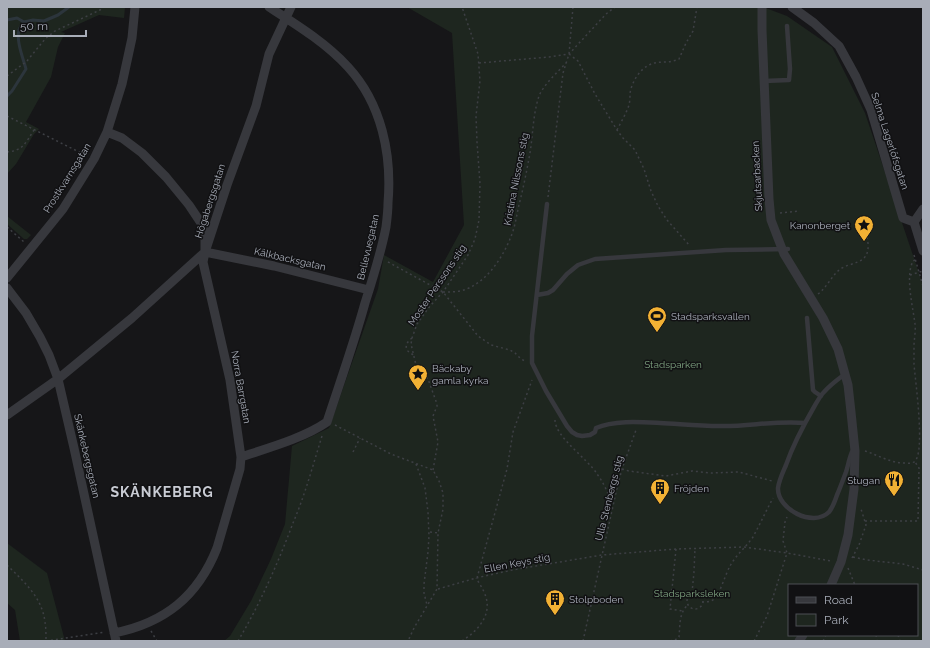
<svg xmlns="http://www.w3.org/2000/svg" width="930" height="648" viewBox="0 0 930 648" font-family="Raleway,sans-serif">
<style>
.green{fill:#1e261f;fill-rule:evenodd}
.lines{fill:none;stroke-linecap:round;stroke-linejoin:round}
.stream{stroke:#2c353c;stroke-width:3}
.path{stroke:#3d3f44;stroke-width:1.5;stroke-dasharray:2 3;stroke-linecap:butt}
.service{stroke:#37383d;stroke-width:4.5}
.minor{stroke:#37383d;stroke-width:9}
.labels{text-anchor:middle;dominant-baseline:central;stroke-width:3;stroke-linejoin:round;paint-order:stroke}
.street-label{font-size:10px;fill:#a8adb8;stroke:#111113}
.poi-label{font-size:10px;fill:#a8adb8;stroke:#111113;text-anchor:start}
.park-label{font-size:10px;fill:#7fa381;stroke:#111113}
.district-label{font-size:14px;font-weight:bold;letter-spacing:1px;fill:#c9ccd4;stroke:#111113}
</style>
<rect width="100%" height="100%" fill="#161618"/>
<path class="green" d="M 7,7 L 125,7 L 124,18 L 99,15 L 61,32 L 65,33 L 58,47 L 51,77 L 26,122 L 39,129 L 34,134 L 16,164 L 7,174 Z
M 407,7 L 763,7 L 787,16 L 832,47 L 865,113 L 923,285 L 923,641 L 224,641 L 230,636 L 251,601 L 271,559 L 285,524 L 292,446 L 329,428 L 378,289 L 384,255 L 433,282 L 464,225 L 452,33 ZM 789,585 L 917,585 L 917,635 L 789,635 Z
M 7,216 L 31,235 L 27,239 L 24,239 L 7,224 Z
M 7,543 L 47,573 L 65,641 L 20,641 L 15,610 L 7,603 Z"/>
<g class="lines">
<path class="stream" d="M 7,20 L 17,18 L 24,22
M 7,96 L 12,91 L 26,69 C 23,58 16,41 19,30 C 20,27 22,24 24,22 L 33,20 L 44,21 L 58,15 L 69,7"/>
<path class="path" d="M 569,54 L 578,61 L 595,94 L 617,130 L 623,138 L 635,150 L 644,169 L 651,191 L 658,206 L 667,220 L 690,246
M 479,63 L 549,57 L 569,54 L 606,14 L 615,7
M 7,76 L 27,61 L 45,39 L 55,31 L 100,10 L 102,7
M 7,116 L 85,155
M 617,130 C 621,122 626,114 629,105 C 630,101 630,97 630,93 C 632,82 639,70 649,65 C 658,60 669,64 679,59 L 686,43 L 693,31 L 697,7
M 7,152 C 23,151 26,142 34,130
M 548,197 L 563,73 L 569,54 L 573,7
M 780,213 L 800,211
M 7,227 L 24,242
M 914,255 L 923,286
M 388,262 L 443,292 L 478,336 L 491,345 L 510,350 L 515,353 L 521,359 L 525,361
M 910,275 L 923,271
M 443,292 C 452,292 461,292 469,288 C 490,278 504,255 512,234 C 516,223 517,212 520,201 C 524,185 527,169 530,153 C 533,134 533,114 539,96 C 544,84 558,72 566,63
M 818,294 C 827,287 831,277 839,270 C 850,261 870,266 868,243 C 867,238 866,232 862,229
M 412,338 C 404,344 404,351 414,355
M 555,420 C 555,437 588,459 597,474 C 604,483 608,494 613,504
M 335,425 L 391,454 L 433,470 L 439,481 L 443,493 L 443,509 L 438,533 L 437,589 L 414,628 L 408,641
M 865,451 C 878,455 890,463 905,463 C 908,463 911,464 914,462 C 926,455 915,379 914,364 C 914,358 914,352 914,346 C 914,339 916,331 915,324 C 913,307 905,277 913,261 L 915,260
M 353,452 L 360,438
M 416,464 L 425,488 L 428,512 L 429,536 L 428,552 L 424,584 L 424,593 L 427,605
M 622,469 L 629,471 L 666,476 L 692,471 L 711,473 L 739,472 L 772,481
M 433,470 L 438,442 L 433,416 L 437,406 L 437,404 L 428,379 L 416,365 L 411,344 L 412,338 L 417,324 L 430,306 L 443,292 L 468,255 L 475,239 L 479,220 L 480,184 L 477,142 L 476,116 L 480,81 L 478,54 L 462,7
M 865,521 L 918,521 L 919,468 L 915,462
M 430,532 L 438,533
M 676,549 L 670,609 L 683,611
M 853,557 L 867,560 L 903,564 L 923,570
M 852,558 L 859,545 L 866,525 L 861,509
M 7,565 C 24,582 42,597 45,622 C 46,628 46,635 46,641
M 848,568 L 855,585
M 477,578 L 507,469 L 513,432 L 532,380
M 438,589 L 476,578 L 512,570 L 602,555 L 676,549 L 744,547 L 787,553 L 831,561
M 692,593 L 694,572 L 695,548
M687 601a8 8 0 1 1 16 0a8 8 0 1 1-16 0Z
M 702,602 C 706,602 711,602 714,599 C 720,594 725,575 730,566 C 736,555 746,547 753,537 C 760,524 766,511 773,498
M 151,631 L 157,641
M 876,635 L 877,641
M 898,635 L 900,641
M 46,641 L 105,632
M 238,641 C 260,604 278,563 293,523 C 305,495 313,465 322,436
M 462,641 C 479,630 494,613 484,592 C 482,587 479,583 476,578
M 583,641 L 617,488 L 622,469 L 636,430
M 670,641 L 675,640 L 679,637 C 680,626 679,612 688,605
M 731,641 L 732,641
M 754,641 L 767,616 L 787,553 L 783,541 L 785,522 L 787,517
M 823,641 L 826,635"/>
<path class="service" d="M 764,81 L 789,80 L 790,69 L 787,26
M 547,204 L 532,336 L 532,363 L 546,391 L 567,426 L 572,432 L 577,435 L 582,436 L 590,435 L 595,432 L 596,428 C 614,420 641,422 660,423 C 680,424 699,426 719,426 C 747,427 776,420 805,423
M 537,295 L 548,293 L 553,290 L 567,274 L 578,265 L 595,259 L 726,250 L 788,249
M 807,318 L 813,390 L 815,392 L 821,396
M 845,374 C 837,380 830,385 824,392 C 820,396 817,402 814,407 C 803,426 793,445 786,465 C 783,472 779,480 778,488 C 777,509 813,528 829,512 C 833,507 835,501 837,495 C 840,488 843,480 846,472 C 848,466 849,459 852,452"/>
<path class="minor" d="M 762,7 L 762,30 L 769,199 L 771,220 L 784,254 L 823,318 L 838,349 L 848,385 L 851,412 L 855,451 L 854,489 L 848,535 L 841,562 L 831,585
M 792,7 L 814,23 L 839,46 L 856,77 L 871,110 L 903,218 L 914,222
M 107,132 L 122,138 L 142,153 L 166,177 L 189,205 L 203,226 L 205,234 L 205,252 L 203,262 L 230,380 L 241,457 L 240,469 L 217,548 C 198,596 165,623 114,633
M 914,222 L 923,251
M 914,222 L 923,209
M 205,252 L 274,266 L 369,290
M 7,278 L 63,209 L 94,159 L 107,132 L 122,84 L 132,38 L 135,7
M 7,288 L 26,313 L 40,337 L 49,355 L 58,379 L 74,448 L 116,641
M 7,415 L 58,379 L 132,318 L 205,252 L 227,185 L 256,106 L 269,54 L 291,7
M 241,457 C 268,448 304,438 327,422 C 340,382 354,343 365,303 C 373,278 381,253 386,227 C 387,219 388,211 388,203 C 392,155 382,104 348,67 C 326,43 297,25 269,7
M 799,641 L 803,635"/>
</g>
<defs>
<symbol id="sight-pin" viewBox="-11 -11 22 30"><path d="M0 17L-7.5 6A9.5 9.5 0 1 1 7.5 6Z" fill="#f2b134" stroke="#111113"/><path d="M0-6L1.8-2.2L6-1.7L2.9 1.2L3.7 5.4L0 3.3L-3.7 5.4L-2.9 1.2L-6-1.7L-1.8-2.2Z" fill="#111"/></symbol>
<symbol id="stadium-pin" viewBox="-11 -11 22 30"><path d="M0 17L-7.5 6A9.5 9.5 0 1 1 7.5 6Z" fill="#f2b134" stroke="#111113"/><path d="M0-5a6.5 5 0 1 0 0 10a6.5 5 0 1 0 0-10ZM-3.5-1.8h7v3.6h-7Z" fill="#111"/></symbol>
<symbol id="restaurant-pin" viewBox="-11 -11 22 30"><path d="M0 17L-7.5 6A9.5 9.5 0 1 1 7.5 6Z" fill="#f2b134" stroke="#111113"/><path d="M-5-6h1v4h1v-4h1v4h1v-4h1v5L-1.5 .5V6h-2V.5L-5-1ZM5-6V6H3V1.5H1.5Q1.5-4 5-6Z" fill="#111"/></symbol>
<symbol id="building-pin" viewBox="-11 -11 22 30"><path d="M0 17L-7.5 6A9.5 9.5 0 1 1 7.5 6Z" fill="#f2b134" stroke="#111113"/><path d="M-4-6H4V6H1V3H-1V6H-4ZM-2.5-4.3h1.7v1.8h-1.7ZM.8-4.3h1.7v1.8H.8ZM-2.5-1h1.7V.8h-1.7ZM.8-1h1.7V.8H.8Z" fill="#111"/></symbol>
</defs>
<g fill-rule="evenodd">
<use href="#sight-pin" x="853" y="214" width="22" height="30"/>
<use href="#stadium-pin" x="646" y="305" width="22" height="30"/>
<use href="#sight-pin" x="407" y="363" width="22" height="30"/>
<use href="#restaurant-pin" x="883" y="469" width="22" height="30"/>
<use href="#building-pin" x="649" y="477" width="22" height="30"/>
<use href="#building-pin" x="544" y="588" width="22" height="30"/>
</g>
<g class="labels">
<g class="street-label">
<text transform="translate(890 141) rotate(72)">Selma Lagerlöfsgatan</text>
<text transform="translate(757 176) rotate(-93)">Skjutsarbacken</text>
<text transform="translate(67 178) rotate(-58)">Prostkvarnsgatan</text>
<text transform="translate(516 179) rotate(-79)">Kristina Nilssons stig</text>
<text transform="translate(210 201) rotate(-72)">Högabergsgatan</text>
<text transform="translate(368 247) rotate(-77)">Bellevuegatan</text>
<text transform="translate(290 259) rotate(13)">Kälkbacksgatan</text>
<text transform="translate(437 285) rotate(-56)">Moster Perssons stig</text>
<text transform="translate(241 387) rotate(80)">Norra Barrgatan</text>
<text transform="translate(87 456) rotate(77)">Skänkebergsgatan</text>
<text transform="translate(609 498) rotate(-76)">Ulla Stenbergs stig</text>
<text transform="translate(517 563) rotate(-11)">Ellen Keys stig</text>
</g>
<g class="poi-label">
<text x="850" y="225" text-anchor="end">Kanonberget</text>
<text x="671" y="316">Stadsparksvallen</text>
<text x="432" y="368">Bäckaby<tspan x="432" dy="12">gamla kyrka</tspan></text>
<text x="880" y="480" text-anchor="end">Stugan</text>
<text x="674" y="488">Fröjden</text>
<text x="569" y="599">Stolpboden</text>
</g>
<g class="park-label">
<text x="673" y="364">Stadsparken</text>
<text x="692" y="593">Stadsparksleken</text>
</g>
<g class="district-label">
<text x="162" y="492">SKÄNKEBERG</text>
</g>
</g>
<rect width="930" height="648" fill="none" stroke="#a8adb8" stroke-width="16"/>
<rect x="788" y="584" width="130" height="52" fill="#111113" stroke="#4d4f55"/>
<rect x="796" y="597" width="20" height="6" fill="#37383d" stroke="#4d4f55"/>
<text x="824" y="604" font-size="12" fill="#a8adb8">Road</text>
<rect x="796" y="614" width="20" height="12" fill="#1e261f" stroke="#4d4f55"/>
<text x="824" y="624" font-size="12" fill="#a8adb8">Park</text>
<path d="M14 30v6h72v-6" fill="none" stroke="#a8adb8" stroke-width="2"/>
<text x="20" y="30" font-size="12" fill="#a8adb8" stroke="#111113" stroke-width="3" paint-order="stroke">50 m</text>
</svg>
